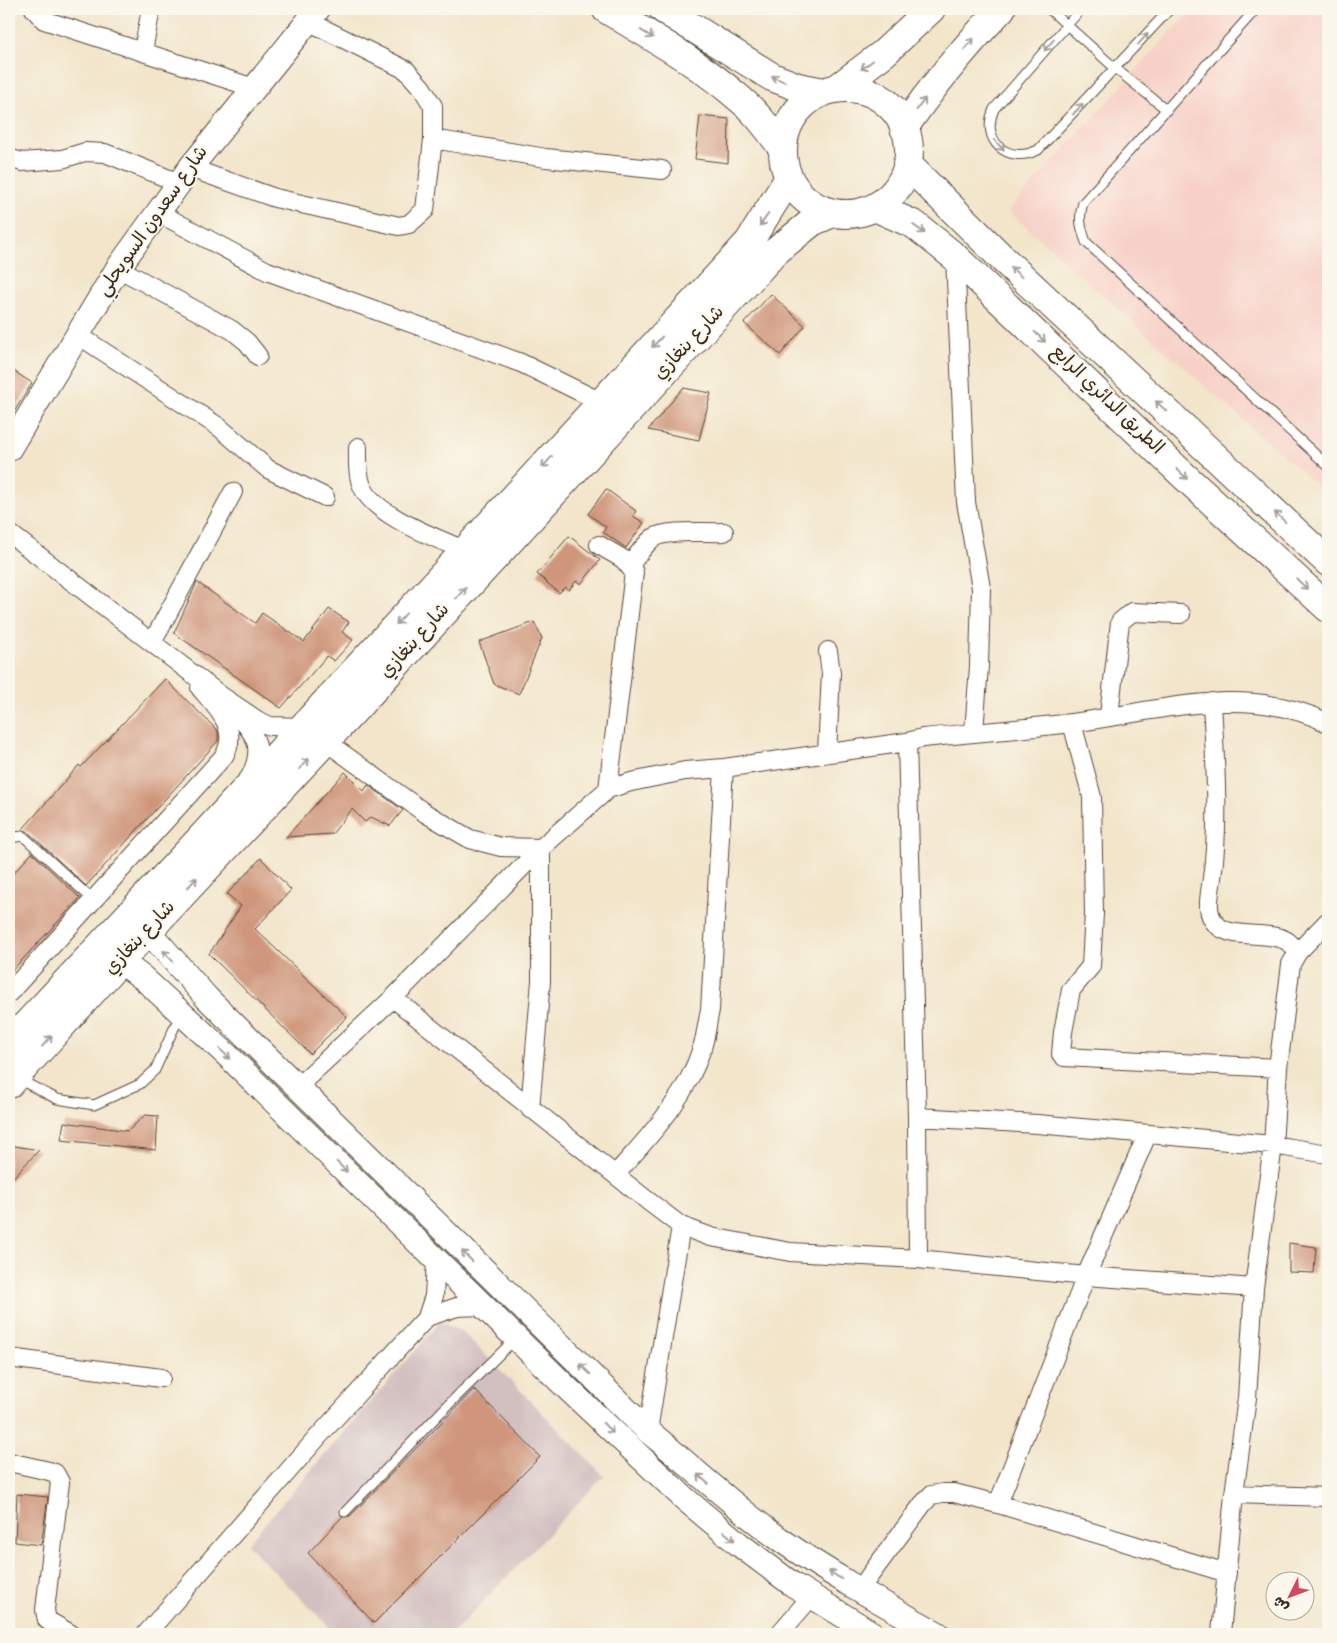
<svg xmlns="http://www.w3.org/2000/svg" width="1337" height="1643" viewBox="0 0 1337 1643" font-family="Dekko,'Playpen Sans Arabic',sans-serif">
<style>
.built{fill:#f7d1c8}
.industrial{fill:#d2bfc0}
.building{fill:#cf967c}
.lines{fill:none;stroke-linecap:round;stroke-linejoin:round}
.service-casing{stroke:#564638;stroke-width:11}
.minor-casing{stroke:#564638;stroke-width:20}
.secondary-casing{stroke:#564638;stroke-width:26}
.primary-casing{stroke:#564638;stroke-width:30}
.service{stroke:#fff;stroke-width:9}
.minor{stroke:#fff;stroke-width:18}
.secondary{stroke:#fff;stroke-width:24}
.primary{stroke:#fff;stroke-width:28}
.oneway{stroke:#a79f9a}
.labels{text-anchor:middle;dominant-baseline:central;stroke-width:4;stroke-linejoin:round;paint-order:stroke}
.street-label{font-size:19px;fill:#3b2a1e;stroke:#fbf7ec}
</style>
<rect width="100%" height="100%" fill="#fbf7ec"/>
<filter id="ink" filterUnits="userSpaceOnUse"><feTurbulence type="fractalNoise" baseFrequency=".02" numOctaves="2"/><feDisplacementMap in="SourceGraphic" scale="10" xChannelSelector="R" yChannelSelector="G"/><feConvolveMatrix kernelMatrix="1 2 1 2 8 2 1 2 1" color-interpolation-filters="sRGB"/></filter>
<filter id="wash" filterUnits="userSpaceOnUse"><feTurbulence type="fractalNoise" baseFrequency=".0096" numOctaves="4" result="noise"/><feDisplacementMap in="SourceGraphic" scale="20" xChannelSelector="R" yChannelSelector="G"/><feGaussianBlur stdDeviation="1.12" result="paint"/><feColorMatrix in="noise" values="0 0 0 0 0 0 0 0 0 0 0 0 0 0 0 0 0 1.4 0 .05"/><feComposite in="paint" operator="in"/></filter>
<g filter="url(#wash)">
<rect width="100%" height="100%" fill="#f2e5ca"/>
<path class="built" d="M 1192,9 L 1328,9 L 1328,495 L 1008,211 Z"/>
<path class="industrial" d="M 440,1322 L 463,1332 L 604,1476 L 452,1634 L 336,1634 L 247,1544 Z"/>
<g id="blocks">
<path class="building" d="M 700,116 L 729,119 L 728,163 L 695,159 Z
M 771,294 L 805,326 L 780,355 L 744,323 Z
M 9,368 L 32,383 L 9,420 Z
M 683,388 L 711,393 L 699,440 L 648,430 Z
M 606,489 L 636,511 L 633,516 L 644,523 L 626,548 L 603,532 L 606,527 L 588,514 Z
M 569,536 L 600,560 L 581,584 L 576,581 L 569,590 L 565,587 L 559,593 L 537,574 Z
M 197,582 L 255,623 L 262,613 L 304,642 L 329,609 L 349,622 L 342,632 L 353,640 L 334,661 L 327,656 L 281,708 L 174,633 Z
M 534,622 L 542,638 L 519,694 L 494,684 L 479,642 Z
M 165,679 L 218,731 L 218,741 L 86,886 L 27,831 L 22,830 L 79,765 L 81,767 Z
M 345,772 L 364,791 L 368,785 L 403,810 L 390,826 L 371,817 L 365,822 L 352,809 L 332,834 L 286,837 Z
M 32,853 L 80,898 L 9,974 L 9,878 Z
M 261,858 L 291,890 L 255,929 L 347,1017 L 310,1054 L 209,954 L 241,906 L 227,894 Z
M 145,1115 L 158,1116 L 156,1150 L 61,1140 L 64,1122 L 128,1131 Z
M 9,1145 L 39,1150 L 9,1182 Z
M 1289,1243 L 1316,1247 L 1314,1273 L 1289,1272 Z
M 474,1389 L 540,1457 L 374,1623 L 308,1553 L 342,1517 L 350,1516 Z
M 17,1494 L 48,1497 L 41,1545 L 15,1542 Z"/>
</g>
</g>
<g filter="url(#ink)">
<use href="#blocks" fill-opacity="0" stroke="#564638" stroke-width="1"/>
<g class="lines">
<defs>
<path id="service" d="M 1049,9 L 1116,69 L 1167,110
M 1081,9 L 994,109 C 980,140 1007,165 1038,150 L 1170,9
M 1256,9 L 1083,203 C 1078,218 1081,228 1086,242 L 1328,466
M 9,838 L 23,836 L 93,900
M 18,1079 L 57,1099 L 94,1105 L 140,1084 L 155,1070 L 180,1015
M 345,1512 L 441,1412 L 516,1338"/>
<path id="minor" d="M 34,9 L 44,20 L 254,88
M 143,51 L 151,9
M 433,139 L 546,158 L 662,170
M 9,158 L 22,162 L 62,159 L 85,152 L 105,153 L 179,183
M 190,168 L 275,198 L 399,226 L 409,224 L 425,210 L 433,139 L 433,106 L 422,88 L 406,70 L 308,21
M 157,212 L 267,271 L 521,363 L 601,402
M 955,257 L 966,502 L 981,588 L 979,666 L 974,732
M 118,268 L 232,330 L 247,342 L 258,356
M 78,335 L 219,427 L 268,469 L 325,497
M 358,447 C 358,460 357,474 362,486 C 374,516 436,537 463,550
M 9,533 L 220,695 L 257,720 L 270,726 L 302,727 L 325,741 L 425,813 L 470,839 L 501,847 L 541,848 L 541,981 L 530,1109
M 599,545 L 623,559 L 634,572 L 608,789
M 630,565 C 637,556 644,545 653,538 C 667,529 706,533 724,532
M 152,643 L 233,492
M 1212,702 C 1215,761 1220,820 1212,878 C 1210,895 1204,913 1217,925 C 1232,940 1268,930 1287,941 C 1291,944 1295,949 1298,952
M 235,712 C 256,735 265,747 250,777
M 1109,715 L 1120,622 L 1132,612 L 1181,614
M 1072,723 L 1092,797 L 1094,913 L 1091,966 L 1071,990 L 1063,1032 L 1061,1054 L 1064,1057 L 1278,1068
M 907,742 L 917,1117 L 918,1259
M 827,753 L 831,673 L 828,651
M 9,993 L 224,756 C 240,729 217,708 200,688
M 393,998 L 648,1201 L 681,1226 L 711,1237 L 790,1252 L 918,1259 L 1086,1276 L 1254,1288
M 297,1087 L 393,998 L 541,848 L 608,789 L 631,782 L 685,771 L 724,768 L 907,742 L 923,738 C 972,733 1022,729 1071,723 C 1156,712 1246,682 1328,723
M 917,1117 L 1037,1124 L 1273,1145 L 1328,1154
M 616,1174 C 650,1135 686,1099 702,1048 C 706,1036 707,1023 710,1010 L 724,768
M 427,1317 L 457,1307 L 482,1306
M 9,1358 L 161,1378
M 648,1431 L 681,1226
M 9,1462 L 49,1471 L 55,1473 L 60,1482 L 45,1610 L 47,1620 L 71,1634
M 1234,1494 L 1328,1497
M 998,1504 L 1086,1276 L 1147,1135
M 859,1590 L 922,1505 L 931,1495 L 943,1493 L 954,1493 L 998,1504 L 1227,1573
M 146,1634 L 317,1438 L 427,1317 L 434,1296 L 436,1261
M 779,1634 L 811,1597
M 1221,1634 L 1234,1494 L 1247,1398 L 1254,1288 L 1273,1145 L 1278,1068 L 1291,964 L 1298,952 L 1328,921"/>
<path id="secondary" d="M 9,449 L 118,268 L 190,168 L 318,9
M 148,931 L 207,998 L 648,1431 C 692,1467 734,1507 781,1540 C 831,1575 884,1604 938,1634
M 120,961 L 143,978 L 228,1056 L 568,1389 L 685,1499 L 740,1545 L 792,1584 L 873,1634"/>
<path id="primary" d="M 606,9 C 652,37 699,63 740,99 C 757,113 770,131 783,149
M 663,9 L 772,77 L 798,87 L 824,92
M783 151a63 63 0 1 1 126 0a63 63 0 1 1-126 0Z
M 836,89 L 884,53 L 931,9
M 904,128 C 933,85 966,46 1001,9
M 907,164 L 1004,260 L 1328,562
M 875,207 L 915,225 L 955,257 L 1182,474 L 1328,608
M 9,1043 L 199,840 L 749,242 L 789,178
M 9,1084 L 120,961 L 360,704 L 775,252 L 812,222 L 833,213"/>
</defs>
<use href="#service" class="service-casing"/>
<use href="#minor" class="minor-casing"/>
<use href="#secondary" class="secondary-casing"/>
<use href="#primary" class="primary-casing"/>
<use href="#service" class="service"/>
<use href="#minor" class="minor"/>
<use href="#secondary" class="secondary"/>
<use href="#primary" class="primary"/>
</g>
<defs><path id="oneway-shaft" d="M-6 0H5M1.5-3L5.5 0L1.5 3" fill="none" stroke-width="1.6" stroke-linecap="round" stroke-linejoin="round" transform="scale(1.25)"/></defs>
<g class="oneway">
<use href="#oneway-shaft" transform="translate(647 34) rotate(31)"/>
<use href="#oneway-shaft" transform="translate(1143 39) rotate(-48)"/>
<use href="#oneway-shaft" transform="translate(969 44) rotate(-49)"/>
<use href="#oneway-shaft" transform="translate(1049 45) rotate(131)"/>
<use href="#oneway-shaft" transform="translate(867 65) rotate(143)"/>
<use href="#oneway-shaft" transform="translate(778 79) rotate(-157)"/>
<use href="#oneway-shaft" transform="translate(921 104) rotate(-54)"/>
<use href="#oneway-shaft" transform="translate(1078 109) rotate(-47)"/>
<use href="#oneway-shaft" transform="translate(999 145) rotate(46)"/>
<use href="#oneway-shaft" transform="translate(764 220) rotate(126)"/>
<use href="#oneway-shaft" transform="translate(919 229) rotate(35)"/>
<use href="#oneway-shaft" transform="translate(1016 272) rotate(-137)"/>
<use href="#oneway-shaft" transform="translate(1040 337) rotate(44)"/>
<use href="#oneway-shaft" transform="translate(657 342) rotate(133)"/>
<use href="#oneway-shaft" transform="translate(1161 406) rotate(-137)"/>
<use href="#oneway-shaft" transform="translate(547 462) rotate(132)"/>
<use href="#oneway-shaft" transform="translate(1182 474) rotate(43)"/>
<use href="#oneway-shaft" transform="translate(1280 517) rotate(-137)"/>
<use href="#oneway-shaft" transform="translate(1302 584) rotate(43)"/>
<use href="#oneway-shaft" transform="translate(461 593) rotate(-47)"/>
<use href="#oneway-shaft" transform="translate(401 619) rotate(132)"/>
<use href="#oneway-shaft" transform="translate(304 764) rotate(-47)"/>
<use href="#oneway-shaft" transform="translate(192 883) rotate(-47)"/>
<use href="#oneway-shaft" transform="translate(168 956) rotate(-132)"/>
<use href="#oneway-shaft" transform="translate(47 1041) rotate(-48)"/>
<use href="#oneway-shaft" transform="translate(225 1054) rotate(43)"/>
<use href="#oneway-shaft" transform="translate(342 1167) rotate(45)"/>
<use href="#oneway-shaft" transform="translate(467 1256) rotate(-135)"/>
<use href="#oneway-shaft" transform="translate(585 1369) rotate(-136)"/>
<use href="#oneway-shaft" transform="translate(608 1428) rotate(45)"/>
<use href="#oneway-shaft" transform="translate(703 1479) rotate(-139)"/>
<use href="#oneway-shaft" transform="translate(729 1536) rotate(40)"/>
<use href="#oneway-shaft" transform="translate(835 1575) rotate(-148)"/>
</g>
</g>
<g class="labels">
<g class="street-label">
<text transform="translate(154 222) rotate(-55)">شارع سعدون السويحلي</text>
<text transform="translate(690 344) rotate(-47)">شارع بنغازي</text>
<text transform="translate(1106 401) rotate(44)">الطريق الدائري الرابع</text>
<text transform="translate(416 642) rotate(-48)">شارع بنغازي</text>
<text transform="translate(141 939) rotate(-47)">شارع بنغازي</text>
</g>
</g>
<rect width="1337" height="1643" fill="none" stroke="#fbf7ec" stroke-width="30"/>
<g transform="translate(1290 1596) rotate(228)"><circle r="24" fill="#fbf7ec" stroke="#aea59a"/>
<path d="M0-4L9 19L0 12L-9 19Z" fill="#d1495b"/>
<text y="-8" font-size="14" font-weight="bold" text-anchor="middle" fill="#3b2a1e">ش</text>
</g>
</svg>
